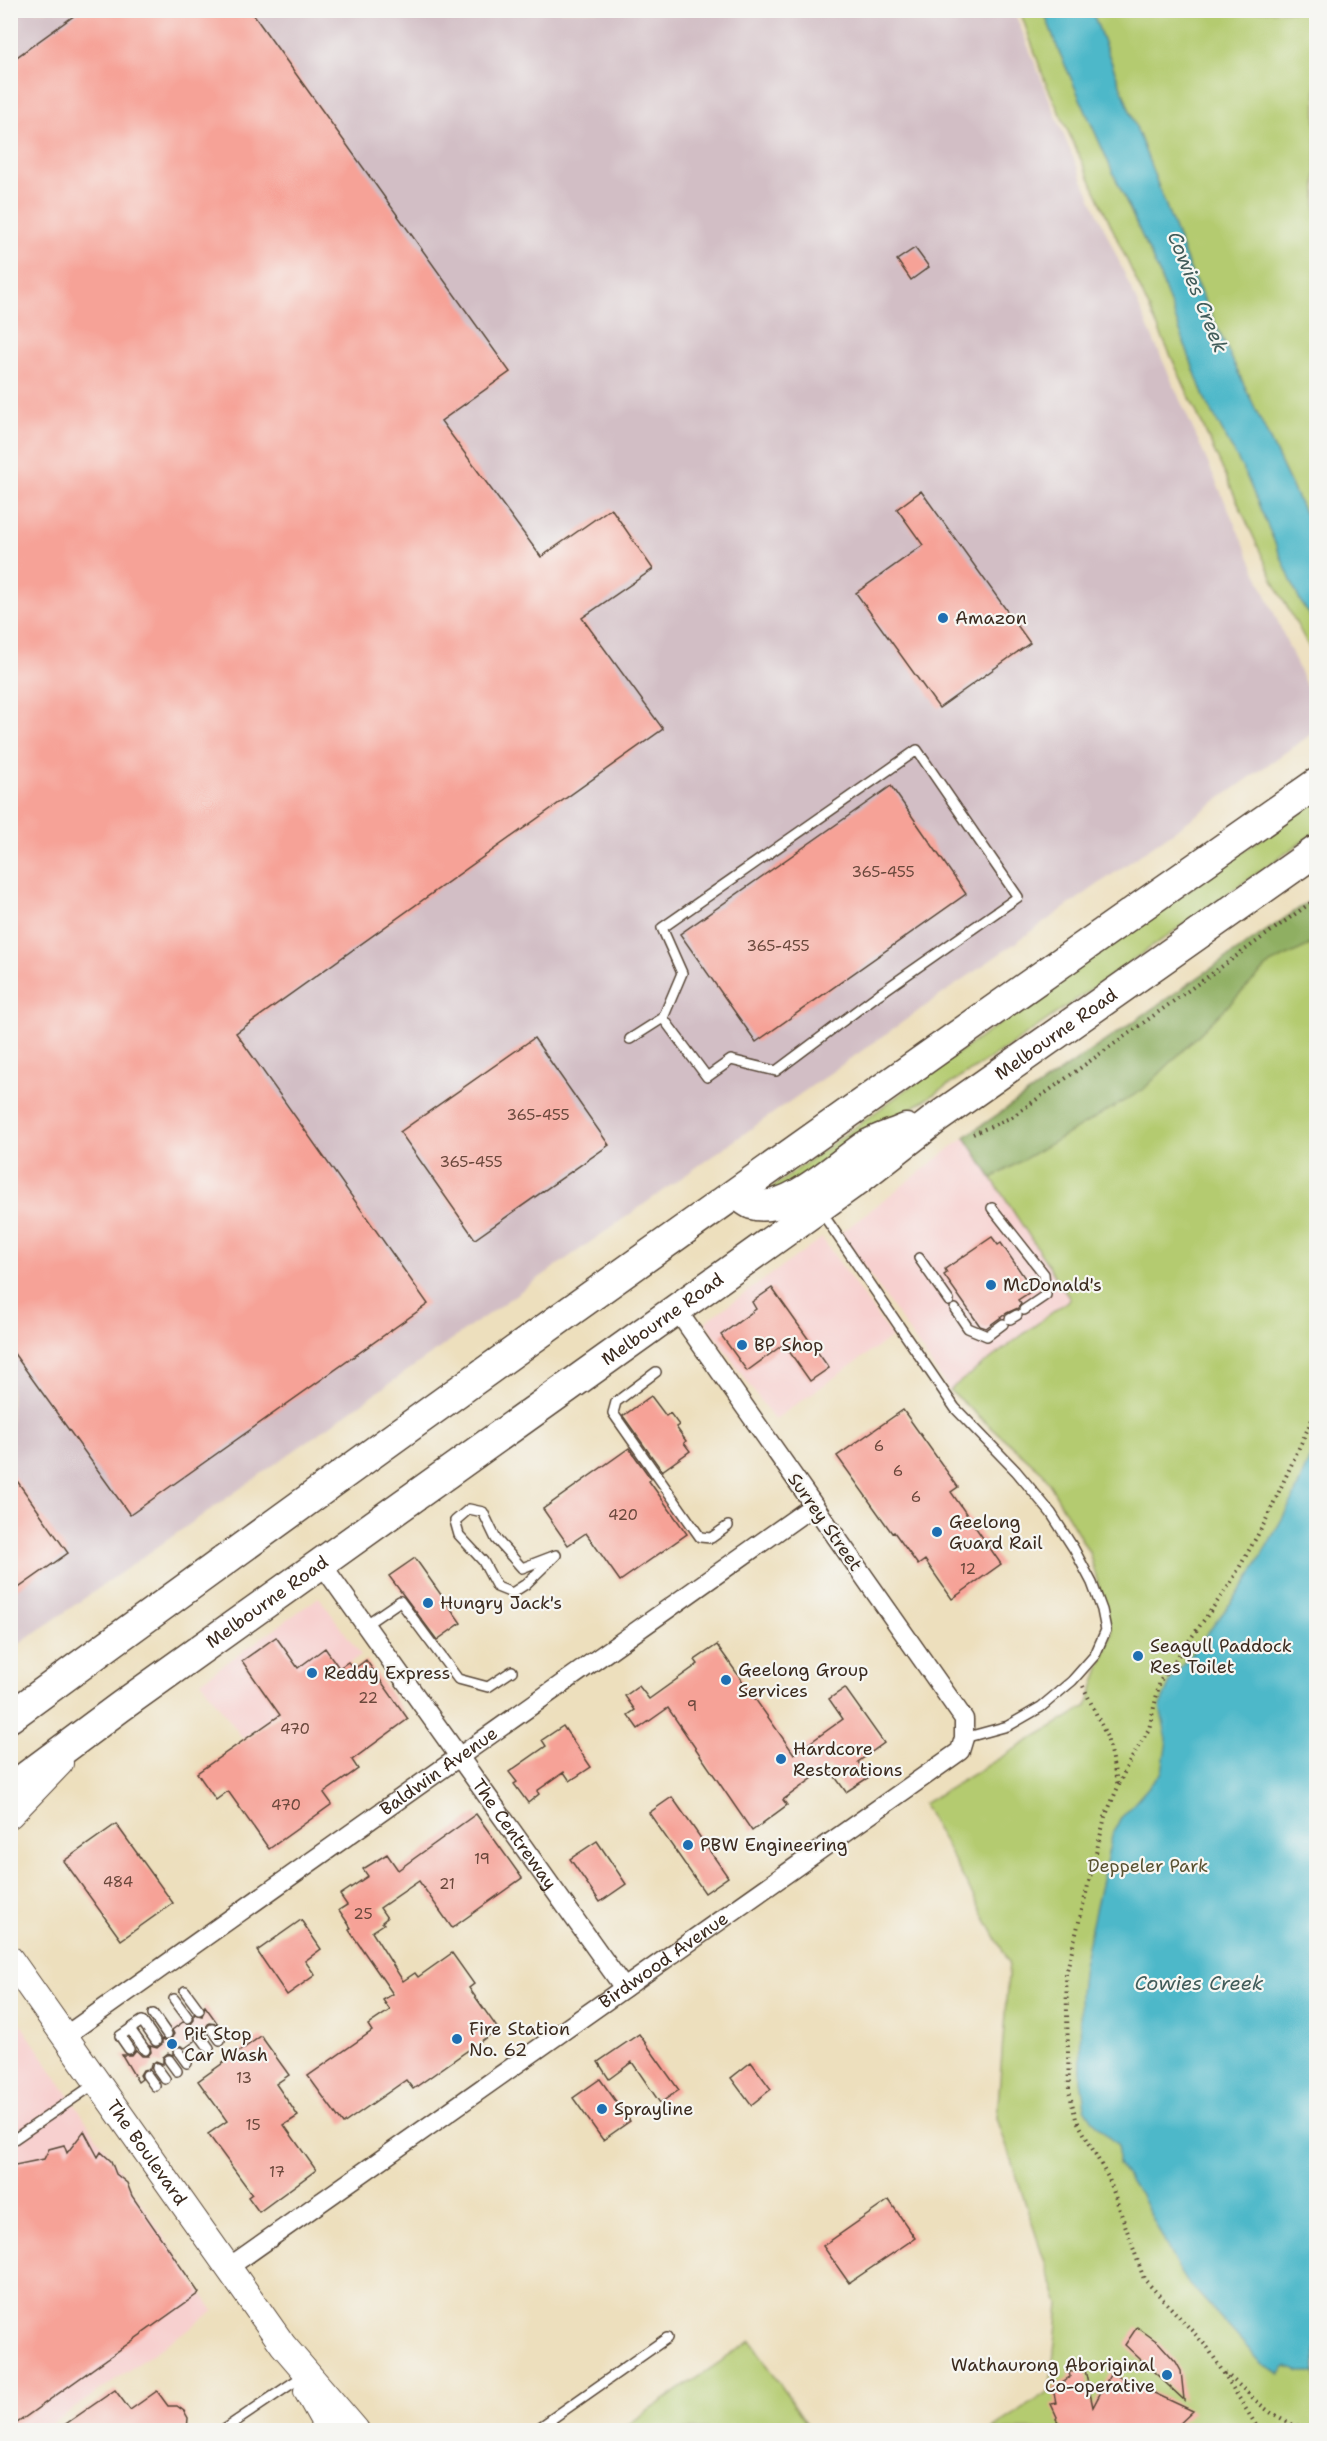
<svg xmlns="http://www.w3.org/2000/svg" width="1327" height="2441" viewBox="0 0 1327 2441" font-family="'Shantell Sans',sans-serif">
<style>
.built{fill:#f7d0cf}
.industrial{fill:#d2bec5}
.green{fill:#b4cb6f;stroke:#787a46;stroke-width:1.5}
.forest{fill:#8faf62;stroke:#656c40;stroke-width:1.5}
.water{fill:#4db8c9;stroke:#447174;stroke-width:1.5}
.building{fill:#f6a297}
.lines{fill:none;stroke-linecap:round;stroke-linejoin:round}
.service-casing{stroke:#564536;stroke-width:12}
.minor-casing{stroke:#564536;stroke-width:21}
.secondary-casing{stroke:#564536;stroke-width:28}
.trunk-casing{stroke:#564536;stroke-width:33}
.path{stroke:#564536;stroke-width:4;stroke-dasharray:1.5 4.5;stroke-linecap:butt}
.service{stroke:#fff;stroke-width:9}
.minor{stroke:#fff;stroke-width:18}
.secondary{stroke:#fff;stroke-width:26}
.trunk{stroke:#fff;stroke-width:30}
.poi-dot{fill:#1f6fb2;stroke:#f6f6f2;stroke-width:2}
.labels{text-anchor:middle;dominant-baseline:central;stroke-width:4.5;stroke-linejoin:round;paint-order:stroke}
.number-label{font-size:15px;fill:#6a483c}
.poi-label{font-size:18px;fill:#3b2a1e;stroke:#f6f6f2;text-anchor:start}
.street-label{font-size:18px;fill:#3b2a1e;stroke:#f6f6f2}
.park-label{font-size:18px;fill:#595232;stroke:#f6f6f2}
.water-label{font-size:20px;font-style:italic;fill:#415c5a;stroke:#f6f6f2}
</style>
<rect width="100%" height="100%" fill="#f6f6f2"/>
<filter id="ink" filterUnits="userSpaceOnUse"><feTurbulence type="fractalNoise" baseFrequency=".0167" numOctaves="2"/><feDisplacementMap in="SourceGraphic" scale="12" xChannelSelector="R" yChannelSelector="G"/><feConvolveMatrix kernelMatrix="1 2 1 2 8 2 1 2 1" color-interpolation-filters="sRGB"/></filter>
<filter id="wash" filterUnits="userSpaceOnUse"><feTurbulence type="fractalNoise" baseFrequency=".008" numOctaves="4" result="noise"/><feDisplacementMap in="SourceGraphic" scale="24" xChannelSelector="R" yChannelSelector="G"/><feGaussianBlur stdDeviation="1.35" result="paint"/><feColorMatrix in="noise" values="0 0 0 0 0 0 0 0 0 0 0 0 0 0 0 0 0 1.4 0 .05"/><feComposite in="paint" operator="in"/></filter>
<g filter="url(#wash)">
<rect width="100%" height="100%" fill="#eddfbd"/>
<path class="built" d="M 965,1137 L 1070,1299 L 949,1390 L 841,1233 Z
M 822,1238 L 892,1337 L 774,1420 L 705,1322 Z
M 319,1597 L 361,1655 L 243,1739 L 201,1681 Z
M 10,2008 L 214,2311 L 43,2430 L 11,2430 Z"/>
<path class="industrial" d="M 11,11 L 1014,11 L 1069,148 L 1316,708 L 1316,731 L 11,1650 Z"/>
<path class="green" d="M 1020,11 L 1044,11 L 1058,49 L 1111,168 L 1159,273 L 1204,397 L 1245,472 L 1299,599 L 1316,626 L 1316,660 L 1276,586 L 1045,81 Z
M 1092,11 L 1316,11 L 1316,538 L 1191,272 Z
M 1316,800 L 1316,832 L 1007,1048 L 893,1120 L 795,1187 L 765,1193 L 903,1092 Z
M 1316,897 L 1316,2430 L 991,2430 L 1050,2390 L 1059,2304 L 997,2118 L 1009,1962 L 923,1804 L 1087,1706 L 1112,1633 L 1089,1552 L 1043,1473 L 949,1390 L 1070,1299 L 965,1137 Z
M 751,2341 L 811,2430 L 620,2430 Z"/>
<path class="forest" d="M 1316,897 L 1316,942 L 1270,964 L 1143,1090 L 992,1178 L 965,1137 Z"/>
<path class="water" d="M 1044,11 L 1092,11 L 1191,272 L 1316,538 L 1316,626 L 1299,599 L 1245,473 L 1204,397 L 1159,273 L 1111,168 L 1058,49 Z
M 1316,1442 L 1316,2372 L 1300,2372 L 1287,2367 L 1280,2374 L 1263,2365 L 1181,2274 L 1140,2194 L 1118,2164 L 1118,2146 L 1096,2125 L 1085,2108 L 1081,2079 L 1080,1993 L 1083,1964 L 1113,1831 L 1122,1817 L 1162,1772 L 1167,1740 L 1160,1706 L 1171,1680 L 1247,1582 L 1293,1499 Z"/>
<g id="blocks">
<path class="building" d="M 82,10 L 250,10 L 510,372 L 441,421 L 541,557 L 611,508 L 653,569 L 582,618 L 663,729 L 236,1033 L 428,1304 L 130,1515 L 10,1348 L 10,62 Z
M 915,248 L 929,267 L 911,280 L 897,260 Z
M 921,491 L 1030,643 L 939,708 L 856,593 L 923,545 L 897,509 Z
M 891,786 L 966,894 L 756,1042 L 680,934 Z
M 534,1038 L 609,1145 L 475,1239 L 400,1132 Z
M 992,1237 L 998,1245 L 1001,1243 L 1033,1290 L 1018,1300 L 1021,1304 L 1018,1308 L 1007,1313 L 986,1328 L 980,1326 L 944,1275 L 947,1273 L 945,1269 Z
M 772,1288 L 829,1368 L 810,1381 L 784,1344 L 747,1371 L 721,1335 L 756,1309 L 752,1302 Z
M 651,1396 L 666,1416 L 670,1413 L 679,1425 L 676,1427 L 686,1441 L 684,1443 L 690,1451 L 662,1471 L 623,1416 Z
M 903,1410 L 958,1487 L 951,1492 L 1001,1564 L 952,1599 L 925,1560 L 918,1565 L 894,1532 L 892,1533 L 837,1456 Z
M 629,1448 L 651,1479 L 649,1481 L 687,1534 L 620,1581 L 586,1533 L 568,1545 L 543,1509 Z
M 10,1471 L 68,1553 L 10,1594 Z
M 415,1558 L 461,1623 L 437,1640 L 389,1576 Z
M 276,1637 L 298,1668 L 325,1648 L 339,1668 L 348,1662 L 354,1669 L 366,1660 L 408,1719 L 352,1760 L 358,1769 L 324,1793 L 332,1804 L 269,1849 L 228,1791 L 216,1800 L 197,1773 L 280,1715 L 242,1661 Z
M 717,1645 L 794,1754 L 843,1719 L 829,1699 L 845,1688 L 884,1743 L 858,1762 L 869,1777 L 846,1792 L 828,1767 L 783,1800 L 787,1805 L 752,1831 L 668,1708 L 638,1729 L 628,1715 L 635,1710 L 625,1696 L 639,1686 L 649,1699 L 698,1664 L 695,1660 Z
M 563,1726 L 591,1767 L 570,1781 L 564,1772 L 537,1791 L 539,1794 L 528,1803 L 514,1784 L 517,1782 L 509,1772 L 546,1746 L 542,1740 Z
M 672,1797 L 728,1877 L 705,1893 L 649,1813 Z
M 476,1814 L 522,1878 L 452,1928 L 419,1881 L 380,1908 L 387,1918 L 382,1922 L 384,1924 L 372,1932 L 403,1981 L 415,1973 L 418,1977 L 452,1953 L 474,1984 L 469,1988 L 498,2029 L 413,2089 L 406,2080 L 343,2124 L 308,2076 L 372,2031 L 368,2025 L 390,2010 L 383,2000 L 393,1994 L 349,1930 L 351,1928 L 339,1910 L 347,1905 L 340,1895 L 368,1876 L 363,1869 L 387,1854 L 398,1870 Z
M 116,1824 L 173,1903 L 121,1940 L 64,1861 Z
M 597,1841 L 626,1884 L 600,1902 L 570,1859 Z
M 301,1920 L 321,1949 L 305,1961 L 315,1975 L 287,1995 L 257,1951 Z
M 205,2006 L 218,2024 L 209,2023 L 206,2027 L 207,2033 L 198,2031 L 195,2035 L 195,2041 L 185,2048 L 181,2046 L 176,2046 L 173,2050 L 173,2055 L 168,2053 L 163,2057 L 163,2064 L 156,2061 L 151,2065 L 150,2069 L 143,2070 L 140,2075 L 142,2079 L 138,2082 L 122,2055 L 132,2055 L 136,2050 L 142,2056 L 148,2056 L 151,2052 L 150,2046 L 157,2048 L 162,2044 L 162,2039 L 167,2041 L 171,2039 L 174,2034 L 172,2030 L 183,2022 L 191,2024 L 194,2020 L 194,2014 L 202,2016 Z
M 639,2034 L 679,2090 L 660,2103 L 632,2062 L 609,2079 L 598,2062 Z
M 261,2036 L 289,2075 L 276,2084 L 298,2116 L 284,2125 L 316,2170 L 259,2212 L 248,2197 L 252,2194 L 208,2134 L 227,2121 L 198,2081 Z
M 751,2062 L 771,2089 L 751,2105 L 731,2078 Z
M 600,2079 L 630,2121 L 603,2140 L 573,2098 Z
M 84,2131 L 98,2157 L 101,2152 L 111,2161 L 116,2174 L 127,2183 L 132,2196 L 199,2293 L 10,2428 L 10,2166 L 44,2159 L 49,2149 L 64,2145 L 67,2153 Z
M 889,2200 L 915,2238 L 849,2283 L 823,2246 Z
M 1137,2327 L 1159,2343 L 1176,2362 L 1181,2371 L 1184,2400 L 1125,2345 Z
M 1085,2370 L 1093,2407 L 1111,2373 L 1193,2411 L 1173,2430 L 1064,2430 L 1056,2419 L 1057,2417 L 1051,2404 L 1056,2403 L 1053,2388 L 1070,2377 L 1069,2372 Z
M 115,2390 L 130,2410 L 157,2391 L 168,2406 L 177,2406 L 184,2411 L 188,2418 L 187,2430 L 57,2430 Z"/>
</g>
</g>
<g filter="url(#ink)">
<use href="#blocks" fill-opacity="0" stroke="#564536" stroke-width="1.5"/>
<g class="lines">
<defs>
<path id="service" d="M 917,750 L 1018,897 L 879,994 L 776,1071 L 731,1060 L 707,1077 L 663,1018 L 682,973 L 662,928 Z
M 630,1039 L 663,1018
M 992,1208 L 1044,1274 L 1046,1295 L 1024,1310
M 820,1210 L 955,1408 L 1016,1471 L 1051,1513 L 1074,1549 L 1092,1583 L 1102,1610 L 1106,1630 L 1095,1655 L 1072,1681 L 1041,1707 L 1008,1726 L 964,1738
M 919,1258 L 949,1301
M 955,1309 L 968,1328 L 987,1336 L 1003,1324
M 1010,1319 L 1017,1315
M 656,1372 L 616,1402 L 613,1413 L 700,1537 L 711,1538 L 728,1526
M 469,1509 L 483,1512 L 496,1539 L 522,1568 L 556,1555 L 526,1584 L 512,1593 L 497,1587 L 483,1561 L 459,1535 L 455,1521 Z
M 365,1625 L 400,1601 L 458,1679 L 488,1687 L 512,1671
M 185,1991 L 199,2010
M 174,1999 L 188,2018
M 153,2014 L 167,2034
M 130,2029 L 145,2050
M 212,2029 L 220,2040
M 201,2037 L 209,2048
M 129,2049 L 120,2036 L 142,2021 L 156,2041
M 179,2052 L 187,2063
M 169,2060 L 177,2071
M 157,2068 L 165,2079
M 147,2075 L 155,2086
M 10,2142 L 96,2083
M 223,2430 L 300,2378
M 536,2430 L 667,2338"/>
<g id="minor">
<path id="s1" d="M 321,1563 L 624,1988"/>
<path id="s2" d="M 65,2036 L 813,1506"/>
<path id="s3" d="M 229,2267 L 960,1751 L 964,1738 L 964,1719 L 676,1309"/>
</g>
<g id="secondary">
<path d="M 10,1815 L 60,1763"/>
<path id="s4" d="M 10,1959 L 283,2345 L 356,2430"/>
<path d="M 307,2391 L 329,2430"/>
</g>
<g id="trunk">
<path d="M 737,1194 C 742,1197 747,1202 752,1204 C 786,1215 838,1165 864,1147 C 877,1139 892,1135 906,1129"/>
<path d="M 10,1717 C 442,1400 878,1090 1316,784"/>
<path id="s5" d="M 10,1789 L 120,1707 L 860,1178 L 937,1118 L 1316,851"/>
</g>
</defs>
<use href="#service" class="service-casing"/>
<use href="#minor" class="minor-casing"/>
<use href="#secondary" class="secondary-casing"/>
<use href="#trunk" class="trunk-casing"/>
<path class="path" d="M 973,1134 L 1012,1117 L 1316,899
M 1083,1686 L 1107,1737 L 1118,1786
M 1225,2373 C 1251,2393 1280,2433 1316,2426
M 1259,2430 L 1208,2348 L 1144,2279 L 1109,2179 L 1076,2119 L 1069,2091 L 1066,1974 L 1105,1817 L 1127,1766 L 1149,1729 L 1160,1681 L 1230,1584 L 1265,1522 L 1316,1411"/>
<use href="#service" class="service"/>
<use href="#minor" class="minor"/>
<use href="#secondary" class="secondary"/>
<use href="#trunk" class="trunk"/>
</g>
</g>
<g class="poi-dot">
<circle cx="943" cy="618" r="6"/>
<circle cx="991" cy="1285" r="6"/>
<circle cx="742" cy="1345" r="6"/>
<circle cx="937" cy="1532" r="6"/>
<circle cx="428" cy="1603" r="6"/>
<circle cx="1138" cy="1656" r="6"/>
<circle cx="312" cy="1673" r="6"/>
<circle cx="726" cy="1680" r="6"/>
<circle cx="781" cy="1759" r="6"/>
<circle cx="688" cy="1845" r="6"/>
<circle cx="457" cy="2039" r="6"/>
<circle cx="172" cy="2044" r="6"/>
<circle cx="602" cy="2109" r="6"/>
<circle cx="1167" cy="2375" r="6"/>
</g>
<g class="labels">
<g class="number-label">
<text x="883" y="872">365-455</text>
<text x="778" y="946">365-455</text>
<text x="538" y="1115">365-455</text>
<text x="471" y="1162">365-455</text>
<text x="879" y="1446">6</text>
<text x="898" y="1471">6</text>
<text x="916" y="1497">6</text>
<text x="623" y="1515">420</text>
<text x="968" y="1569">12</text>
<text x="368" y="1698">22</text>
<text x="692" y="1706">9</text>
<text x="295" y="1729">470</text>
<text x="286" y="1805">470</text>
<text x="482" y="1859">19</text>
<text x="118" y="1882">484</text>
<text x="447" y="1884">21</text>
<text x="363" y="1914">25</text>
<text x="244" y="2078">13</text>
<text x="253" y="2125">15</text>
<text x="277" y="2172">17</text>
</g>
<g class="poi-label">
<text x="955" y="618">Amazon</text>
<text x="1003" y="1285">McDonald's</text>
<text x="754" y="1345">BP Shop</text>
<text x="949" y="1522">Geelong<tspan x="949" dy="21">Guard Rail</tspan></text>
<text x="440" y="1603">Hungry Jack's</text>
<text x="1150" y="1646">Seagull Paddock<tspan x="1150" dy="21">Res Toilet</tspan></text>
<text x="738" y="1670">Geelong Group<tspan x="738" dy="21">Services</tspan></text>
<text x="324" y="1673">Reddy Express</text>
<text x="793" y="1749">Hardcore<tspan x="793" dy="21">Restorations</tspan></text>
<text x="700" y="1845">PBW Engineering</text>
<text x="469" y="2029">Fire Station<tspan x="469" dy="21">No. 62</tspan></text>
<text x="184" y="2034">Pit Stop<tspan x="184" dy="21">Car Wash</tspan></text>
<text x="614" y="2109">Sprayline</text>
<text x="1155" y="2365" text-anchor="end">Wathaurong Aboriginal<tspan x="1155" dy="21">Co-operative</tspan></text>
</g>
<g class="street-label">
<text stroke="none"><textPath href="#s5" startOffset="1290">Melbourne Road</textPath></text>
<text stroke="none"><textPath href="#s5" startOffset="804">Melbourne Road</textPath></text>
<text transform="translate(825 1522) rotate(55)">Surrey Street</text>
<text stroke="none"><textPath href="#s5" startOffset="318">Melbourne Road</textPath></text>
<text stroke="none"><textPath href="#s2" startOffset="458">Baldwin Avenue</textPath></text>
<text stroke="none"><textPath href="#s1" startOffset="333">The Centreway</textPath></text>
<text stroke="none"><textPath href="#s3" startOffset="532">Birdwood Avenue</textPath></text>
<text stroke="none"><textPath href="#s4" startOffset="237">The Boulevard</textPath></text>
</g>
<g class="park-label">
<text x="1148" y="1866">Deppeler Park</text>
</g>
<g class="water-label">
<text transform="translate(1198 292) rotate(68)">Cowies Creek</text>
<text x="1199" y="1983">Cowies Creek</text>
</g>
</g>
<rect width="1327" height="2441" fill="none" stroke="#f6f6f2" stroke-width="36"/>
</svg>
